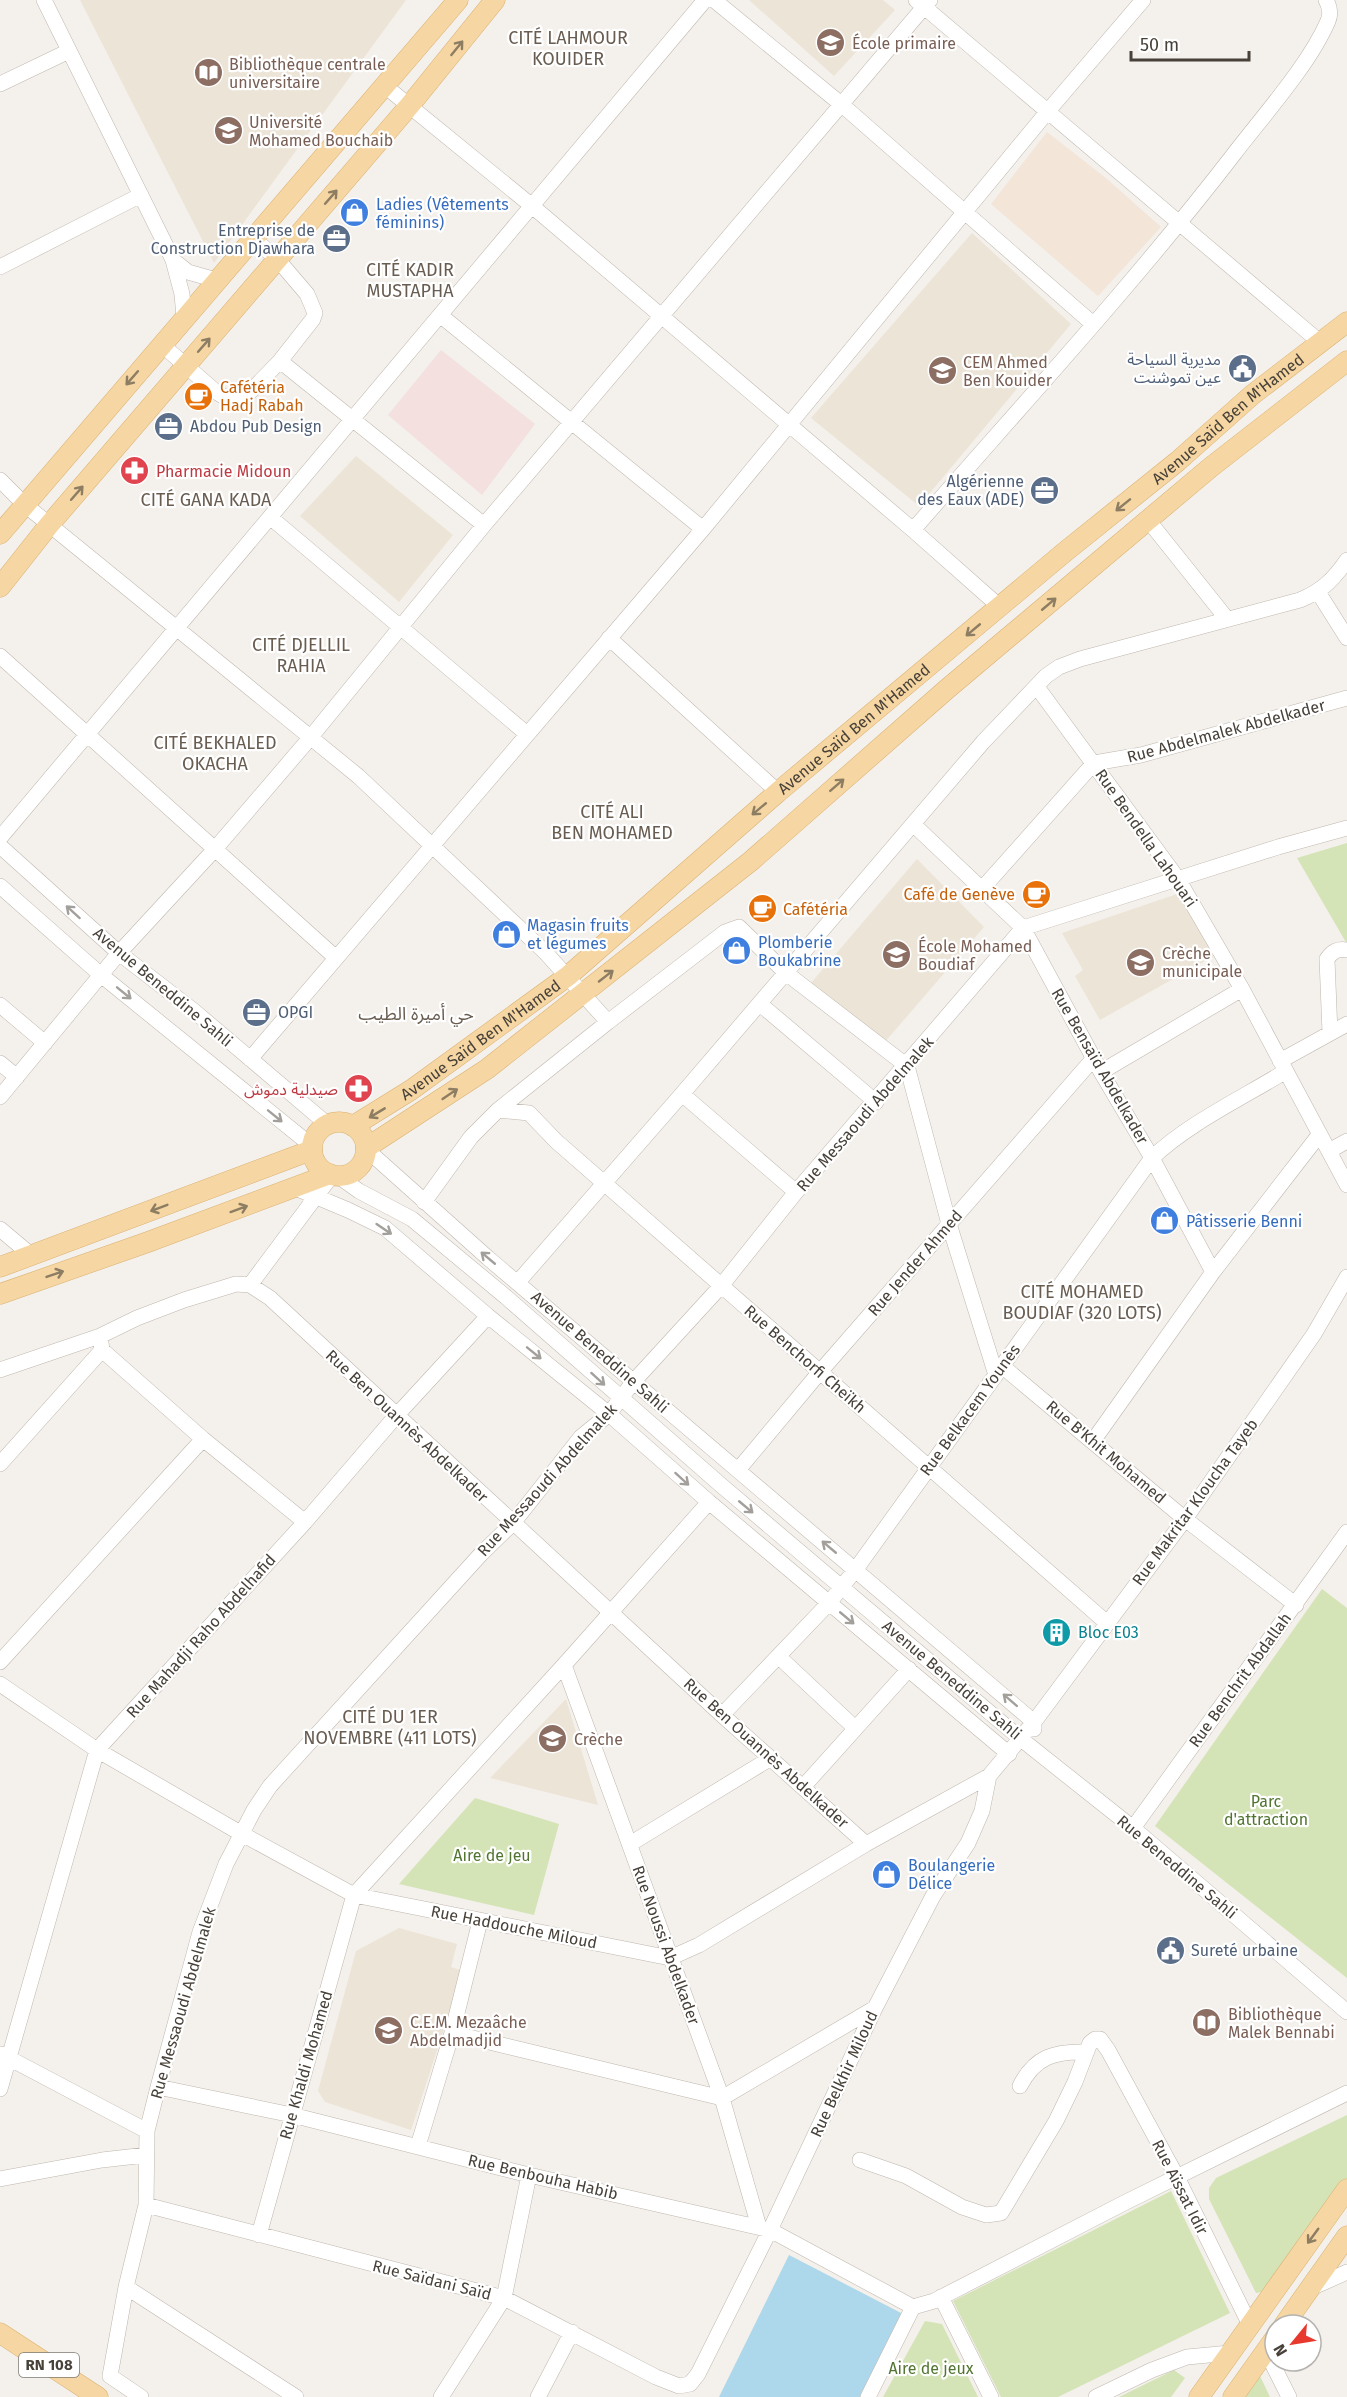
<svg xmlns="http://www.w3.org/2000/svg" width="1347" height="2397" viewBox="0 0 1347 2397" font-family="'Fira Sans','Noto Sans Arabic',sans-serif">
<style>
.commercial{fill:#f3e5d8}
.education{fill:#ece4d6}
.medical{fill:#f3e0df}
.green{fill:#d4e4b7}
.water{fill:#add7eb}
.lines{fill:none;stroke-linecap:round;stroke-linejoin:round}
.minor-casing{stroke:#bfb7ae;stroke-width:16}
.major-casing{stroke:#dab272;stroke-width:21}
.minor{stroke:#fff;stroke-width:15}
.major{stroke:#f6d6a2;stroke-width:20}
.oneway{stroke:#8d7d63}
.oneway2{stroke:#a3a09c}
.labels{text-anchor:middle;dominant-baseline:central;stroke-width:4.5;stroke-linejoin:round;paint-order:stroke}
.shield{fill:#fff;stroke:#7e7a74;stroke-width:1.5}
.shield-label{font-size:15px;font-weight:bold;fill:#474139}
.education-label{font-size:16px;fill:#785e54;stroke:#fff;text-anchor:start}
.shop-label{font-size:16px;fill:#366cbe;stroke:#fff;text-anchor:start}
.service-label{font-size:16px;fill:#4e5e75;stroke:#fff;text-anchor:end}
.food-label{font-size:16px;fill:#c56008;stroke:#fff;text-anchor:start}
.street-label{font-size:16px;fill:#474139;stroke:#fff}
.health-label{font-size:16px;fill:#be3a42;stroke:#fff;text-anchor:start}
.culture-label{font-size:16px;fill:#0d838f;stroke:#fff;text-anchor:start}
.park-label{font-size:16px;fill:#517531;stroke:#fff}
.neighbourhood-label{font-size:18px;fill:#695d51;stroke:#fff}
</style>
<rect width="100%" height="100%" fill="#f4f0eb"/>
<path class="commercial" d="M 1047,132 L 1107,179 L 1161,227 L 1098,296 L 991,204 Z"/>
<path class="education" d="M 80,0 L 406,0 L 214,263 Z
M 749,0 L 883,0 L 895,10 L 834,76 Z
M 972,233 L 1071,324 L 919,506 L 811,418 Z
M 356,456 L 453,535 L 399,602 L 300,516 Z
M 917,859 L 984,927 L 884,1043 L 811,983 Z
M 1183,892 L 1219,953 L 1100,1020 L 1075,976 L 1083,970 L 1062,933 Z
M 566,1699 L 598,1805 L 490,1778 Z
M 399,1928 L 457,1944 L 451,1967 L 463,1971 L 411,2130 L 325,2102 L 318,2091 L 356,1951 Z"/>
<path class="medical" d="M 441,350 L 535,424 L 482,495 L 388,415 Z"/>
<path class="green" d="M 1347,843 L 1347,944 L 1297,858 Z
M 1322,1589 L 1347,1608 L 1347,1978 L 1155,1826 Z
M 475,1798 L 559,1824 L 534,1915 L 399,1884 Z
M 1347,2115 L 1347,2182 L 1268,2291 L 1256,2293 L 1209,2199 L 1209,2188 L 1216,2178 Z
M 1171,2191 L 1230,2313 L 1058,2397 L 1001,2397 L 953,2301 Z
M 925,2321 L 942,2324 L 978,2397 L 883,2397 Z
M 1174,2370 L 1185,2378 L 1171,2397 L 1119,2397 Z
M 1260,2376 L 1270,2397 L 1245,2397 Z"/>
<path class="water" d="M 789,2255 L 903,2314 L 860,2397 L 719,2397 Z"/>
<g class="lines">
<defs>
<path id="minor" d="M 44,0 L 173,260 L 182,294 L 184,317
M 714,0 L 841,104 L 1093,324
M 916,0 L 1321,343
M 0,84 L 69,51
M 385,86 L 532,206 L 913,530 L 1000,607
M 173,260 L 188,272 L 216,280
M 0,267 L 141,195
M 440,315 L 703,529
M 161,344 L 216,392 L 230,400 L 237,399 L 251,391 L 280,361 L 313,319 L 315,313 L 307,294 L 278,260 L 253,238
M 280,361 L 484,525
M 0,480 L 24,504 L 358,776 L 545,952 L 608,1022 L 725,932 L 739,927 L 786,973 L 907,1066 L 949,1224 L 996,1375
M 270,517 L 527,734
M 1148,520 L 1227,619
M 913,530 C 1021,406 1133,285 1234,154 C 1263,116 1309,65 1328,21 C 1331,14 1330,7 1326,0
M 1318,592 L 1347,638
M 609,638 L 778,792
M 0,656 L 335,957
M 1037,687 L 1178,879 L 1242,989 L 1347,1185
M 914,825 L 1023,928 L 1101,1072 L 1152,1158 L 1213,1272
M 0,838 L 705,0
M 0,846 L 119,953 L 194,1011 L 327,1124
M 0,886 L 101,975 L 312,1146
M 981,890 L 1094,763 L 1141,755 L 1347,698
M 760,1004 L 876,1102
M 0,1005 L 45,1043
M 1330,1033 L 1327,959 C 1332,952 1337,948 1347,950
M 250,1059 L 703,529 L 1048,111 L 1143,0
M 1280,1061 L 1347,1024
M 0,1063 L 17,1077
M 1101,1072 L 1242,989
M 682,1094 L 796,1192
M 0,1097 L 119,953 L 215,849 L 310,738 L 484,525 L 930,0
M 498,1110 L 529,1113 L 556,1141 L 1107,1623
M 366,1149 L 488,1258 L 1034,1722 L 1034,1729
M 1329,1151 L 1347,1141
M 338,1176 L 359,1191 L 412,1219 L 506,1297 L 722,1486 L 1021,1739 L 1133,1828 L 1347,2012
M 293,1187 L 348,1210 L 385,1228 L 488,1316 L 609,1414 L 709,1502 L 1009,1754
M 424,1202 L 471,1137 L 498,1110 L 608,1022
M 0,1229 L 31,1255
M 518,1282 L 682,1094 L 983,742 L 1046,676 L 1059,667 L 1080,659 L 1300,600 C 1322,591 1334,579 1347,560
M 250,1285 L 332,1175
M 100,1336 L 102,1350 L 203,1439 L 305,1522
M 1002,1366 L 1185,1519 L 1296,1605
M 0,1370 L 100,1336 L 137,1318 L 184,1300 L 236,1284 L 250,1285 L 270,1298 L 722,1715 L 866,1844
M 1093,1441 L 1213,1272 L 1319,1135
M 0,1464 L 102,1350
M 738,1470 L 819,1373 L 1094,1058
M 778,1656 L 855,1728
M 0,1662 L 203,1439
M 564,1665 L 722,2098 L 759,2227
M 0,1684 L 97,1750 L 242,1834 L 354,1895 L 670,1958 L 699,1945 L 866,1844 L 989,1776 L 1034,1722 L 1185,1519 L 1314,1334 L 1347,1277
M 722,1715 L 829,1603 L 856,1569 L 1152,1158 C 1187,1124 1244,1097 1286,1071
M 803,1787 L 909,1669
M 1133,1828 L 1347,1532
M 630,1844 L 771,1758
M 452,2033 L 722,2098 L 875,2008
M 1,2054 L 147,2131
M 1020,2086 C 1035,2056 1056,2051 1086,2052
M 158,2087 L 292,2115 L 529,2175 L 770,2230 L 913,2307
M 0,2089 L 97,1750 L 305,1522 L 396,1416 L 488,1316
M 418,2146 L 452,2033 L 480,1921
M 860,2160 L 906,2176 L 962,2207 L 986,2215 L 1001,2213 L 1056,2121 L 1075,2082 L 1090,2043 L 1095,2039 L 1100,2039 L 1108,2050 L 1177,2177 L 1250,2325
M 0,2179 L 102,2160 L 146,2155
M 146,2205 L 504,2298 L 656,2377 L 679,2386 L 690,2384 L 698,2374 L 770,2230 L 875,2008 L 933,1896 L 968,1843 L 982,1811 L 989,1776
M 259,2235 L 354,1895 L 564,1665 L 709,1502
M 126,2287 L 296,2397
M 1309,2289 L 1347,2272
M 941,2297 L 991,2397
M 1266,2351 L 1289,2397
M 141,2397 L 110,2376 L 126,2287 L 146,2205 L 147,2131 L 158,2087 L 200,1932 L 226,1864 L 254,1810 L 270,1786 L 481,1554 L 513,1523 L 581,1437 L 609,1414 L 634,1381 L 721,1286 L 796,1192 L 1023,928 L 1278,847 L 1347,828
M 441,2397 L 504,2298 L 529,2175
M 538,2397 L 572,2332
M 868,2397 L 913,2307 L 934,2301 L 1126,2202 L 1347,2093
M 1096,2397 L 1152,2370 L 1187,2357 L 1230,2353"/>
<g id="major">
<path d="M 0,534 L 458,0"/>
<path d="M 0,587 L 49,525 L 410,105 L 495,0"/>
<circle cx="339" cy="1149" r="27"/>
<path id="s1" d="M 353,1126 L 411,1090 L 568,976 L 778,792 L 1066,551 L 1178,461 L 1252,395 L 1347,322"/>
<path d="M 366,1148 L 487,1069 L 751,861 L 947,689 L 1211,467 L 1347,361"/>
<path d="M 0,1267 L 312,1150"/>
<path d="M 0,1294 L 148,1242 L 330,1174"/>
<path d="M 1284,2325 L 1347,2236"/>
<path d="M 0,2333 L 98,2397"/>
<path d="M 1199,2397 L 1347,2189"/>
<path d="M 1233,2397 L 1275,2338"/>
</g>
</defs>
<use href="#minor" class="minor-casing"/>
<use href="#major" class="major-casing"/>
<use href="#minor" class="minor"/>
<use href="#major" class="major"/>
</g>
<defs><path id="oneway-shaft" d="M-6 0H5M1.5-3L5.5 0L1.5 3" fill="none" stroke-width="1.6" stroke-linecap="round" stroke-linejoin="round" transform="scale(1.5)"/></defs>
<g class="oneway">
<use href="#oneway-shaft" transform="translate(457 48) rotate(-51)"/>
<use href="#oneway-shaft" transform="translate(331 197) rotate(-49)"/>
<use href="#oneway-shaft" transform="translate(204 345) rotate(-49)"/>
<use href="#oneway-shaft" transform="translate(132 378) rotate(131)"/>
<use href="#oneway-shaft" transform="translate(77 493) rotate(-49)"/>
<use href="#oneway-shaft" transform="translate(1123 505) rotate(141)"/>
<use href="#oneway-shaft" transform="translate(1049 604) rotate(-40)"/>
<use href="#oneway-shaft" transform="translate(973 630) rotate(140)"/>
<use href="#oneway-shaft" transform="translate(837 785) rotate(-41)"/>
<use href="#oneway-shaft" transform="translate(759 809) rotate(140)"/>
<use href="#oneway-shaft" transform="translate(606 976) rotate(-38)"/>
<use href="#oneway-shaft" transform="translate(450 1094) rotate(-34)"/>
<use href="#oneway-shaft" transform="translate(377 1113) rotate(149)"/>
<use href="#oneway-shaft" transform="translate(159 1208) rotate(159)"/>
<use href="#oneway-shaft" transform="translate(239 1209) rotate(-20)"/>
<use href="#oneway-shaft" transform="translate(55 1274) rotate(-19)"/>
<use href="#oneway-shaft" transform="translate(1313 2236) rotate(126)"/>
</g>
<g class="oneway2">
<use href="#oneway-shaft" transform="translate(73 912) rotate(-138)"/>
<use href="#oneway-shaft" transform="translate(124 993) rotate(39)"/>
<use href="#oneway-shaft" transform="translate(275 1116) rotate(39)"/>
<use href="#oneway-shaft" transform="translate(384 1229) rotate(34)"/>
<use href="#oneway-shaft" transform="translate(488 1258) rotate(-140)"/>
<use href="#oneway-shaft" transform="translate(534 1353) rotate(39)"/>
<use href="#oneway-shaft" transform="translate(598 1379) rotate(42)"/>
<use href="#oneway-shaft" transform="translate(682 1479) rotate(42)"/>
<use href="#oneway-shaft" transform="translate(746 1507) rotate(40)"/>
<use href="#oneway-shaft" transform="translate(829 1547) rotate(-140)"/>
<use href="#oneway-shaft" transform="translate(847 1618) rotate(40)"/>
<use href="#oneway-shaft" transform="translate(1010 1700) rotate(-139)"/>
</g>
<defs>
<symbol id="school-disc" viewBox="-11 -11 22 22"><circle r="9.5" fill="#8d6e63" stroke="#fff"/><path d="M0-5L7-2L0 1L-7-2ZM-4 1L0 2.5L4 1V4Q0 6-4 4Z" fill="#fff"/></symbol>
<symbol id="library-disc" viewBox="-11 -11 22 22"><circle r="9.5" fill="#8d6e63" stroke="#fff"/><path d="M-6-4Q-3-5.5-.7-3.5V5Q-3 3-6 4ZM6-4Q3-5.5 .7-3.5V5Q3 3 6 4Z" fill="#fff"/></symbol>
<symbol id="university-disc" viewBox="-11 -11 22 22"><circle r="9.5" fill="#8d6e63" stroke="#fff"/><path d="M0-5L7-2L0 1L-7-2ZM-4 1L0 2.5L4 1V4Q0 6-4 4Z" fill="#fff"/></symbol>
<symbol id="shop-disc" viewBox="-11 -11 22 22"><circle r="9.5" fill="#3f7fe0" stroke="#fff"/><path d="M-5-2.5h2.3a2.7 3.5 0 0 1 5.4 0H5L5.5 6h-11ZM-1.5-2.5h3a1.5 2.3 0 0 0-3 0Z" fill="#fff"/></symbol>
<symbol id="office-disc" viewBox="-11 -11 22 22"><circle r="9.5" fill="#5c6f8a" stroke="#fff"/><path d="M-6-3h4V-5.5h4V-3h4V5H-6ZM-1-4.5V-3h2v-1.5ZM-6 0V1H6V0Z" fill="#fff"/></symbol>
<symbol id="civic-disc" viewBox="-11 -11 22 22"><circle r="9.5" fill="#5c6f8a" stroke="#fff"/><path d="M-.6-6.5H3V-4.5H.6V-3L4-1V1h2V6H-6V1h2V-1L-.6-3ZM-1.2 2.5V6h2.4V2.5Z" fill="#fff"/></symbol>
<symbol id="cafe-disc" viewBox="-11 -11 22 22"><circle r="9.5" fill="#e8710a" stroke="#fff"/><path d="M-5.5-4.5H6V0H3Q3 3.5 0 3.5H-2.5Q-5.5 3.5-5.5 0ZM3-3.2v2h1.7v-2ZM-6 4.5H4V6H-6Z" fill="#fff"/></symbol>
<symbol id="pharmacy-disc" viewBox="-11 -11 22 22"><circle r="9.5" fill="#e0444e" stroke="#fff"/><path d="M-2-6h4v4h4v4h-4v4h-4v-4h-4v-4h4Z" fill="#fff"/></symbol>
<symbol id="building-disc" viewBox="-11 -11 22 22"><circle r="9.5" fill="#0f9aa8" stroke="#fff"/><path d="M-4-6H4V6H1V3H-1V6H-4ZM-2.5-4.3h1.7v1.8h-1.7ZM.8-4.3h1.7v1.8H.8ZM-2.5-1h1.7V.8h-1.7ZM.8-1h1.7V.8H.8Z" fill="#fff"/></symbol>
</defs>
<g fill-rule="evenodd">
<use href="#school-disc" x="814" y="26" width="33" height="33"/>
<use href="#library-disc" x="192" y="56" width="33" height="33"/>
<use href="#university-disc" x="212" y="114" width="33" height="33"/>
<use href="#shop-disc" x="338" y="196" width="33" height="33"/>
<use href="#office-disc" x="320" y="222" width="33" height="33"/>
<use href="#civic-disc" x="1226" y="352" width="33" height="33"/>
<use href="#school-disc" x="926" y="354" width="33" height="33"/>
<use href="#cafe-disc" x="182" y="380" width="33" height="33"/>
<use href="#office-disc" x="152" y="410" width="33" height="33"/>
<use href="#pharmacy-disc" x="118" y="454" width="33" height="33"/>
<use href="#office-disc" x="1028" y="474" width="33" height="33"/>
<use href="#cafe-disc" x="1020" y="878" width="33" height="33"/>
<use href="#cafe-disc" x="746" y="892" width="33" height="33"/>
<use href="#shop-disc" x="490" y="918" width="33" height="33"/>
<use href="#shop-disc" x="720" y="934" width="33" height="33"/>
<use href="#school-disc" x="880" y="938" width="33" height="33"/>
<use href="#school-disc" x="1124" y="946" width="33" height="33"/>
<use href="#office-disc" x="240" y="996" width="33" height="33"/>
<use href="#pharmacy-disc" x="342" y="1072" width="33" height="33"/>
<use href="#shop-disc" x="1148" y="1204" width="33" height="33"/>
<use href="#building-disc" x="1040" y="1616" width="33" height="33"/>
<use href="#school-disc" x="536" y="1722" width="33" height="33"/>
<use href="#shop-disc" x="870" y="1858" width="33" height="33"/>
<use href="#civic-disc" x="1154" y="1934" width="33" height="33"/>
<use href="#library-disc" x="1190" y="2006" width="33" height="33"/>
<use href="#school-disc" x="372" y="2014" width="33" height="33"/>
</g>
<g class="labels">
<rect class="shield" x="19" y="2353" width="60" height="24" rx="4.5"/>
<g class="shield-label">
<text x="49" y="2365">RN 108</text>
</g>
<g class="education-label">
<text x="852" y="43">École primaire</text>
<text x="229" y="64">Bibliothèque centrale<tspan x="229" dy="18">universitaire</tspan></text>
<text x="249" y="122">Université<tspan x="249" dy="18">Mohamed Bouchaib</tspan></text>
<text x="963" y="362">CEM Ahmed<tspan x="963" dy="18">Ben Kouider</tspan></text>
<text x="918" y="946">École Mohamed<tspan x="918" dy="18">Boudiaf</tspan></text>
<text x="1162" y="953">Crèche<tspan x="1162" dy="18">municipale</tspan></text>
<text x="574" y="1739">Crèche</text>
<text x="1228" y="2014">Bibliothèque<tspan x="1228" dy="18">Malek Bennabi</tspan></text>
<text x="410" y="2022">C.E.M. Mezaâche<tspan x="410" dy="18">Abdelmadjid</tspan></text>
</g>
<g class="shop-label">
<text x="376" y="204">Ladies (Vêtements<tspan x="376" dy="18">féminins)</tspan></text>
<text x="527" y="925">Magasin fruits<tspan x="527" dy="18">et légumes</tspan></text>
<text x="758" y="942">Plomberie<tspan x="758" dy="18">Boukabrine</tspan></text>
<text x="1186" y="1221">Pâtisserie Benni</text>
<text x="908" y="1865">Boulangerie<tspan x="908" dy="18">Délice</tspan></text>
</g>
<g class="service-label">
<text x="315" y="230">Entreprise de<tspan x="315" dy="18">Construction Djawhara</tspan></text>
<text x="1221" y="359">مديرية السياحة<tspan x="1221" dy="18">عين تموشنت</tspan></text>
<text x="190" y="426" text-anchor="start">Abdou Pub Design</text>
<text x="1024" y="481">Algérienne<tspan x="1024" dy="18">des Eaux (ADE)</tspan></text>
<text x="278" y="1012" text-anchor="start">OPGI</text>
<text x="1191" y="1950" text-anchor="start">Sureté urbaine</text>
</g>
<g class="food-label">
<text x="220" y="387">Cafétéria<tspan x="220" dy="18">Hadj Rabah</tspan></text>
<text x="1015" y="894" text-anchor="end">Café de Genève</text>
<text x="783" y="909">Cafétéria</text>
</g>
<g class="street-label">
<text stroke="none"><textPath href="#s1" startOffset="1126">Avenue Saïd Ben M'Hamed</textPath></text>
<text stroke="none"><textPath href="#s1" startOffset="640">Avenue Saïd Ben M'Hamed</textPath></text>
<text transform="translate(1226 731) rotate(-15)">Rue Abdelmalek Abdelkader</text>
<text transform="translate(1146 838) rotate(55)">Rue Bendella Lahouari</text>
<text transform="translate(163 987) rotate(40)">Avenue Beneddine Sahli</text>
<text stroke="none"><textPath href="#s1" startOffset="154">Avenue Saïd Ben M'Hamed</textPath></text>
<text transform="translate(1100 1066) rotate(60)">Rue Bensaïd Abdelkader</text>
<text transform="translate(865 1114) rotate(-49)">Rue Messaoudi Abdelmalek</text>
<text transform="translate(915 1263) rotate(-49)">Rue Jender Ahmed</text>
<text transform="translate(600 1352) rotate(41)">Avenue Beneddine Sahli</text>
<text transform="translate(805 1359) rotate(41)">Rue Benchorfi Cheïkh</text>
<text transform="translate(970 1410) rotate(-54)">Rue Belkacem Younès</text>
<text transform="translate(407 1426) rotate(43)">Rue Ben Ouannès Abdelkader</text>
<text transform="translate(1106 1452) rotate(40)">Rue B'Khit Mohamed</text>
<text transform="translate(547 1480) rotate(-48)">Rue Messaoudi Abdelmalek</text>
<text transform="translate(1195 1502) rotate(-54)">Rue Makritar Kloucha Tayeb</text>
<text transform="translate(201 1636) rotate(-48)">Rue Mahadji Raho Abdelhafid</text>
<text transform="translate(952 1680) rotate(40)">Avenue Beneddine Sahli</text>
<text transform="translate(1240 1680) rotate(-54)">Rue Benchrit Abdallah</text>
<text transform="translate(766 1753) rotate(42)">Rue Ben Ouannès Abdelkader</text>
<text transform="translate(1177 1867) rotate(40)">Rue Beneddine Sahli</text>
<text transform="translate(514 1927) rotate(11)">Rue Haddouche Miloud</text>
<text transform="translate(666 1945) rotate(70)">Rue Noussi Abdelkader</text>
<text transform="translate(183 2003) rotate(-74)">Rue Messaoudi Abdelmalek</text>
<text transform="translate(306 2065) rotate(-74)">Rue Khaldi Mohamed</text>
<text transform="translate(844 2074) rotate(-65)">Rue Belkhir Miloud</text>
<text transform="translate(543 2177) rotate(13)">Rue Benbouha Habib</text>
<text transform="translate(1180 2187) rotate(63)">Rue Aïssat Idir</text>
<text transform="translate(432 2280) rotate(14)">Rue Saïdani Saïd</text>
</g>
<g class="health-label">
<text x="156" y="471">Pharmacie Midoun</text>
<text x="338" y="1089" text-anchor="end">صيدلية دموش</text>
</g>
<g class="culture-label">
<text x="1078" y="1632">Bloc E03</text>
</g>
<g class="park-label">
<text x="1266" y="1801">Parc<tspan x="1266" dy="18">d'attraction</tspan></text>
<text x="492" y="1855">Aire de jeu</text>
<text x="931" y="2368">Aire de jeux</text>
</g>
<g class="neighbourhood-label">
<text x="568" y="38">CITÉ LAHMOUR<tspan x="568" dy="21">KOUIDER</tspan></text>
<text x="410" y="270">CITÉ KADIR<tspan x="410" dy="21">MUSTAPHA</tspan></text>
<text x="206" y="500">CITÉ GANA KADA</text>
<text x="301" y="645">CITÉ DJELLIL<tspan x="301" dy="21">RAHIA</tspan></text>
<text x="215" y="743">CITÉ BEKHALED<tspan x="215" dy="21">OKACHA</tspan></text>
<text x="612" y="812">CITÉ ALI<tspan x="612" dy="21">BEN MOHAMED</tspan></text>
<text x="416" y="1014">حي أميرة الطيب</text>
<text x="1082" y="1292">CITÉ MOHAMED<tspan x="1082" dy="21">BOUDIAF (320 LOTS)</tspan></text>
<text x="390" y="1717">CITÉ DU 1ER<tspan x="390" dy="21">NOVEMBRE (411 LOTS)</tspan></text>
</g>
</g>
<g transform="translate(1293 2343) rotate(240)"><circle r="28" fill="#ffffff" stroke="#b5b3b0" stroke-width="1.5"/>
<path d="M0-4.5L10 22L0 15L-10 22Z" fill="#e8392e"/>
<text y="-9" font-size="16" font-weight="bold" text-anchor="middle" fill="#474139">N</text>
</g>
<path d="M1131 51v9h118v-9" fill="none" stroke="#474139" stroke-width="3"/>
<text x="1140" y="51" font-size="18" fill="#474139" stroke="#ffffff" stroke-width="4.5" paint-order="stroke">50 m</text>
</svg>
